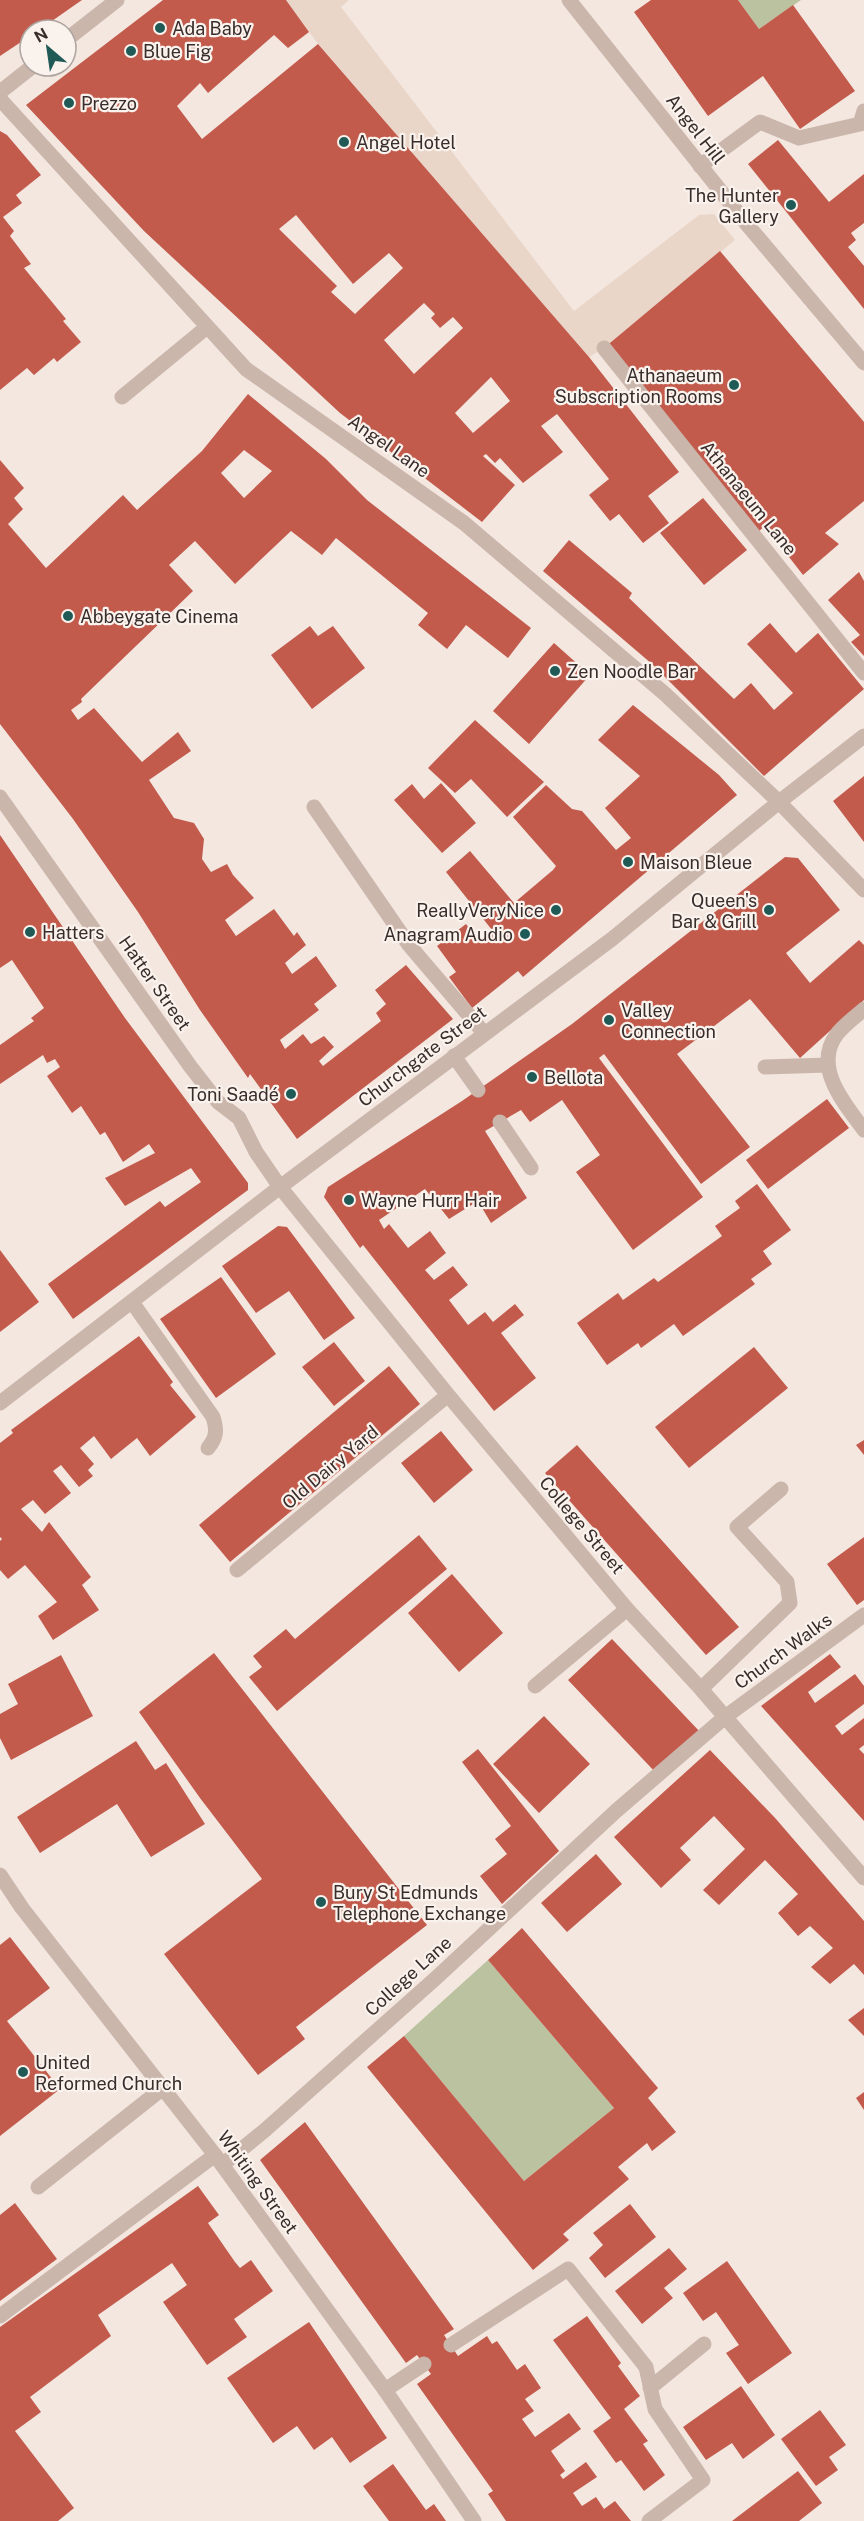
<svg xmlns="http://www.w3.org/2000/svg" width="864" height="2521" viewBox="0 0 864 2521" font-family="'Public Sans',sans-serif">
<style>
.green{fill:#bbc2a0}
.plaza{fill:#ead6c8}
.building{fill:#c35b4d;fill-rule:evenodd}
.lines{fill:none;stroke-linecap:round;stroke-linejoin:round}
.service{stroke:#cbb6ac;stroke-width:15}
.pedestrian{stroke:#cbb6ac;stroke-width:15}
.minor{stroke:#cbb6ac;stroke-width:15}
.tertiary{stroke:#cbb6ac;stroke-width:15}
.poi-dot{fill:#205a57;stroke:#faf2ed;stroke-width:2}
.labels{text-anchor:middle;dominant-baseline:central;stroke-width:4.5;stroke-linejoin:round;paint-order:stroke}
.poi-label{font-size:18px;fill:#392d2b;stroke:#faf2ed;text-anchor:start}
.street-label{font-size:18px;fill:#392d2b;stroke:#faf2ed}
</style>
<rect width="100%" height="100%" fill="#f3e7e0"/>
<path class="green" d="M 738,0 L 801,0 L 759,29 Z
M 488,1960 L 614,2108 L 524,2181 L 404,2036 Z"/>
<path class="plaza" d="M 286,0 L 349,0 L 341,7 L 574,311 L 699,215 L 714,214 L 735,240 L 604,348 L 589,357 L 318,44 Z"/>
<path class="building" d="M 0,0 L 82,0 L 39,30 L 30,30 L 30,36 L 0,56 Z
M 163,0 L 286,0 L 309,32 L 288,48 L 274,35 L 208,93 L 200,83 L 177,106 L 202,139 L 318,44 L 589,357 L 679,472 L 648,496 L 669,523 L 643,543 L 619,514 L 610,521 L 589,495 L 609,479 L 557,414 L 541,426 L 563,452 L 523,483 L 500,458 L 495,463 L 486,454 L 483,456 L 515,485 L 482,522 L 340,413 L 144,231 L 26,105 ZM 296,215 L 353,284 L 389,253 L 403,268 L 355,314 L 331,292 L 337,286 L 279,229 ZM 424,303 L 435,314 L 431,318 L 440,328 L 453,317 L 463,328 L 414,374 L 384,340 ZM 491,377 L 510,401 L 473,433 L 455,413 Z
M 651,0 L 738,0 L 759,29 L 793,5 L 855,91 L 800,129 L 763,76 L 708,116 L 634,12 Z
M 0,131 L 7,135 L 41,175 L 16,195 L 22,203 L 3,217 L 14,231 L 10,236 L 31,264 L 24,268 L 66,319 L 63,321 L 81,342 L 57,362 L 54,358 L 34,375 L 27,368 L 0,390 Z
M 778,140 L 829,202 L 864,174 L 864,223 L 851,233 L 856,240 L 848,247 L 864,266 L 864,309 L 748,164 Z
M 720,251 L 864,422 L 864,501 L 825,533 L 839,544 L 803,575 L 765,526 L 758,532 L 604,348 Z
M 248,394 L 326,459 L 367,500 L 531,628 L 508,658 L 466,625 L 447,649 L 418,625 L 428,613 L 336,538 L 322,555 L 291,531 L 235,584 L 195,541 L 169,565 L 193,591 L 81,699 L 82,702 L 71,710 L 78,720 L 94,708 L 142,762 L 178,732 L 191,751 L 149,780 L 174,818 L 194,823 L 204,839 L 202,859 L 211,872 L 227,864 L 233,875 L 254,898 L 225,920 L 236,936 L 274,909 L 294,936 L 297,932 L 306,945 L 285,963 L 292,974 L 316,956 L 337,986 L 314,1004 L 319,1010 L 280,1040 L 285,1049 L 303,1034 L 311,1044 L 324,1036 L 334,1047 L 319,1061 L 323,1066 L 381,1021 L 376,1013 L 386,1004 L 375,990 L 406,965 L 453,1019 L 297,1139 L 250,1074 L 248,1078 L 200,1010 L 138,912 L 73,819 L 0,724 L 0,460 L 24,488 L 14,498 L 23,509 L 8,524 L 46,568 L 123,495 L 137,510 L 202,451 ZM 244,450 L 272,471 L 244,498 L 221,473 Z
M 703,498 L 747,550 L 704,585 L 660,533 Z
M 569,540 L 632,593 L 629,598 L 734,699 L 751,683 L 774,710 L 793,693 L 747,644 L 770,623 L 796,653 L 818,633 L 864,689 L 764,776 L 652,664 L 543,571 Z
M 859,572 L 864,581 L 864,656 L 851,642 L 860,635 L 828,600 Z
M 310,626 L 318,636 L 333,626 L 365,668 L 312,709 L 271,655 Z
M 554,643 L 590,675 L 529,744 L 493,711 Z
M 633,705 L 719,775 L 737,795 L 523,977 L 518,971 L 472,1008 L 449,977 L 456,972 L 437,946 L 466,924 L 479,940 L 492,930 L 446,872 L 470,851 L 514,903 L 553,870 L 556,866 L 513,817 L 546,785 L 572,809 L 582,811 L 616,850 L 631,838 L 605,808 L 640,776 L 598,740 Z
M 475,720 L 544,782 L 507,817 L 471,779 L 455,793 L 428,768 Z
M 864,776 L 864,842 L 833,801 Z
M 441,783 L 476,823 L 442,853 L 394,800 L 412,784 L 424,799 Z
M 0,835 L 125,1018 L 248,1183 L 248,1190 L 73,1319 L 48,1284 L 160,1201 L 165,1207 L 201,1182 L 191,1168 L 125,1206 L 105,1178 L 155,1153 L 149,1144 L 123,1162 L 105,1132 L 100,1135 L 81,1106 L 72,1113 L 47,1076 L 60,1067 L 55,1059 L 47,1063 L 43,1055 L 0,1084 L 0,1045 L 34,1021 L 31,1018 L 44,1008 L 12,960 L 0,968 Z
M 785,857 L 798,858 L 840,910 L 786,953 L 810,983 L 859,940 L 864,945 L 864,1000 L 800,1058 L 750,999 L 677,1054 L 750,1147 L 701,1184 L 604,1054 L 599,1058 L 703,1197 L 633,1250 L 576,1172 L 600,1155 L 562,1100 L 530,1122 L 521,1110 L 485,1131 L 527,1198 L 491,1223 L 478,1201 L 449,1219 L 425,1189 L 379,1220 L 384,1229 L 389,1224 L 408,1248 L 430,1231 L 446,1253 L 425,1270 L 434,1280 L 453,1266 L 468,1285 L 449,1300 L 468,1325 L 485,1312 L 493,1322 L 515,1304 L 524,1315 L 501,1333 L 536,1378 L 494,1411 L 363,1245 L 360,1248 L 324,1197 L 328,1187 L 462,1101 L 572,1024 Z
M 827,1099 L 849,1128 L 768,1189 L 746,1160 Z
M 757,1184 L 791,1230 L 763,1251 L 772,1264 L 751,1279 L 755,1284 L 683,1336 L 674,1324 L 641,1348 L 638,1343 L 607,1365 L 577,1323 L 618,1293 L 623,1300 L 654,1278 L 658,1282 L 722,1236 L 715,1226 L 740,1208 L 735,1201 Z
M 278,1226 L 287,1227 L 355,1318 L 324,1340 L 289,1291 L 256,1313 L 222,1266 Z
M 0,1250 L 39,1302 L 0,1332 Z
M 221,1277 L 276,1354 L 216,1398 L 160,1319 Z
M 139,1336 L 173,1382 L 170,1385 L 196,1417 L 150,1456 L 137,1438 L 111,1459 L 94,1436 L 80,1448 L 94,1464 L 88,1470 L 93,1476 L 79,1487 L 61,1465 L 53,1471 L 71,1493 L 45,1514 L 33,1500 L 21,1509 L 42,1532 L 49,1522 L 91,1577 L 82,1585 L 99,1610 L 53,1640 L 38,1616 L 57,1602 L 25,1565 L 8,1579 L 0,1570 L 0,1541 L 2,1539 L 0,1537 L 0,1443 L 13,1433 L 11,1430 Z
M 334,1342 L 365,1381 L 334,1406 L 302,1367 Z
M 754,1347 L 788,1388 L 689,1468 L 655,1427 Z
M 389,1366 L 420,1404 L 230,1562 L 199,1525 Z
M 441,1431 L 473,1470 L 434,1503 L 401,1463 Z
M 864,1440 L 864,1455 L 856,1445 Z
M 577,1445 L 739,1627 L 706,1655 L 545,1473 Z
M 419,1535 L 447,1569 L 277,1711 L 249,1677 L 262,1667 L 253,1656 L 286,1629 L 295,1639 Z
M 864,1537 L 864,1600 L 857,1605 L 827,1564 Z
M 452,1574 L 503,1633 L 459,1672 L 408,1613 Z
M 612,1639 L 701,1733 L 657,1774 L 568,1680 Z
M 214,1653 L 427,1925 L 296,2027 L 305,2039 L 258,2075 L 164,1954 L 262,1879 L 200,1798 L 139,1712 Z
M 830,1654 L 841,1667 L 808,1692 L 815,1703 L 855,1674 L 864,1686 L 864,1704 L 835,1726 L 842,1735 L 864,1718 L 864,1745 L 859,1749 L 864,1754 L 864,1821 L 761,1706 Z
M 61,1655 L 93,1716 L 11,1760 L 0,1738 L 0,1714 L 18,1704 L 8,1684 Z
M 544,1716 L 590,1764 L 539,1813 L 493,1764 Z
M 136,1741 L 155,1770 L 166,1763 L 205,1824 L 151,1857 L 117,1804 L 40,1853 L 17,1817 Z
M 478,1749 L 559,1851 L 502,1904 L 480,1876 L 507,1854 L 495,1839 L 511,1826 L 462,1762 Z
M 710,1750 L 776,1819 L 864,1921 L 864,1975 L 854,1964 L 830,1984 L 811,1967 L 833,1948 L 810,1926 L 798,1936 L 778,1913 L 798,1894 L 765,1860 L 719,1905 L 703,1890 L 745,1849 L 714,1816 L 680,1848 L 691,1860 L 661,1888 L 614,1837 Z
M 596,1854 L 622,1884 L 567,1932 L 541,1903 Z
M 522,1928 L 658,2088 L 648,2098 L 676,2132 L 652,2151 L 647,2143 L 618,2167 L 629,2179 L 563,2234 L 569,2240 L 533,2270 L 367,2067 L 404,2036 L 524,2181 L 614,2108 L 488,1960 Z
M 10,1937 L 50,1988 L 7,2021 L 60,2089 L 0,2136 L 0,1945 Z
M 864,2008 L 864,2036 L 848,2020 Z
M 864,2092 L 864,2110 L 856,2098 Z
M 305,2122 L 454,2329 L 444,2335 L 458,2356 L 487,2336 L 492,2344 L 497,2341 L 517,2370 L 525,2364 L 541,2388 L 525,2399 L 534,2411 L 522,2419 L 535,2437 L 569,2413 L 581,2429 L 551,2451 L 565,2471 L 560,2475 L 563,2479 L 586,2462 L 597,2477 L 573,2493 L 582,2506 L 596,2497 L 604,2509 L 615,2501 L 631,2521 L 506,2521 L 488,2494 L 493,2491 L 417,2384 L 431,2374 L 417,2355 L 406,2363 L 260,2160 Z
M 198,2186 L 219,2215 L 208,2223 L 235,2262 L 240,2268 L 251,2260 L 273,2291 L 234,2319 L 247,2337 L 207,2365 L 163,2302 L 187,2285 L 172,2263 L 98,2315 L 111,2336 L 30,2397 L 41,2412 L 15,2431 L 74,2508 L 58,2521 L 0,2521 L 0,2327 Z
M 15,2203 L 57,2259 L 0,2301 L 0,2215 Z
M 630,2204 L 656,2237 L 605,2278 L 589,2258 L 603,2245 L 593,2233 Z
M 669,2248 L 687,2269 L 664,2288 L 673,2298 L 642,2324 L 615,2291 Z
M 727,2261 L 792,2353 L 748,2384 L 726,2353 L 739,2345 L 716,2312 L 703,2321 L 683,2293 Z
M 587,2316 L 621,2363 L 618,2366 L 640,2396 L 624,2409 L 648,2441 L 643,2444 L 665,2475 L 644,2491 L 621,2460 L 616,2463 L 593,2431 L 611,2418 L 553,2340 Z
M 309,2322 L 387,2438 L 350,2463 L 332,2437 L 314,2450 L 297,2426 L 273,2443 L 227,2378 Z
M 741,2386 L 775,2435 L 743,2459 L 732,2443 L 706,2460 L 683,2427 Z
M 820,2410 L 846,2445 L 829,2457 L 838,2470 L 816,2486 L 781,2439 Z
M 393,2464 L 426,2510 L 434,2504 L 446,2521 L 389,2521 L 363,2486 Z
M 798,2471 L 822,2503 L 799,2521 L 732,2521 Z"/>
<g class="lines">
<path class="service" d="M 700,166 L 760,122 L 799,138 L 860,124 L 864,111
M 122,397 L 207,327
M 314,807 L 409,945 L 484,1033
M 864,1009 C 855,1017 844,1025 837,1034 C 812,1067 845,1104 864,1130
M 454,1056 L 478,1090
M 765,1067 L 828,1065
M 500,1122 L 531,1168
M 132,1302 L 213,1417 C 217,1430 217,1437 208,1448
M 535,1686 L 627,1609
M 38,2187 L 163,2088
M 451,2345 L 568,2269 L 646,2367 L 655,2409 L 703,2480 L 649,2521
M 650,2388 L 704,2344
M 385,2390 L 424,2364"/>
<path class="pedestrian" d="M 66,40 L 117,0
M 0,92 L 33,66
M 604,348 L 864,673"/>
<path class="minor" d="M 0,99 L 246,369 L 464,523 L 665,694 L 779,802 L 864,890
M 0,797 L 190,1066 L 218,1102 L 239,1118 L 256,1152 L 280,1187 L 448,1395 L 627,1609 L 701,1689 L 864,1878
M 0,1403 L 280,1187 L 612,939 L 779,802 L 864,736
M 237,1570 L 448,1395
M 701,1689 L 790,1603 L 787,1582 L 737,1527 L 781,1489
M 0,1875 L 22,1908 L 215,2155 L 385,2390 L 474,2521
M 222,2165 L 264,2131 L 436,1978 L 616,1811 L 725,1717 L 864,1615
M 0,2316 L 215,2155"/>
<path class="tertiary" d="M 569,0 L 750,228 L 864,363"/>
</g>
<g class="poi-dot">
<circle cx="160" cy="28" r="6"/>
<circle cx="131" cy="51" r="6"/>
<circle cx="69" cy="103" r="6"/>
<circle cx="344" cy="142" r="6"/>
<circle cx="791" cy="205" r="6"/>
<circle cx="734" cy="385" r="6"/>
<circle cx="68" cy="616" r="6"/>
<circle cx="555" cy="671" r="6"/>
<circle cx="628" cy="862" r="6"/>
<circle cx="556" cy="910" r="6"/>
<circle cx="769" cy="910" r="6"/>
<circle cx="30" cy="932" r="6"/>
<circle cx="525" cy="934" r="6"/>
<circle cx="609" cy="1020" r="6"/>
<circle cx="532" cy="1077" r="6"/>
<circle cx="291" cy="1094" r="6"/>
<circle cx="349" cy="1200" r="6"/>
<circle cx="321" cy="1902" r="6"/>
<circle cx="23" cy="2072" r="6"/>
</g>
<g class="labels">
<g class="poi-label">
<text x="172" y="28">Ada Baby</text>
<text x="143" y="51">Blue Fig</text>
<text x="81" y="103">Prezzo</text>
<text x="356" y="142">Angel Hotel</text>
<text x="779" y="195" text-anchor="end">The Hunter<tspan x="779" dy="21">Gallery</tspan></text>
<text x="722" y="375" text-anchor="end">Athanaeum<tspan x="722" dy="21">Subscription Rooms</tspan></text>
<text x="80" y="616">Abbeygate Cinema</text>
<text x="567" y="671">Zen Noodle Bar</text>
<text x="640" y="862">Maison Bleue</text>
<text x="757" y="900" text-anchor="end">Queen's<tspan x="757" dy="21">Bar &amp; Grill</tspan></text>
<text x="544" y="910" text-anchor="end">ReallyVeryNice</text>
<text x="42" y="932">Hatters</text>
<text x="513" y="934" text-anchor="end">Anagram Audio</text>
<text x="621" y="1010">Valley<tspan x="621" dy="21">Connection</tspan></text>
<text x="544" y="1077">Bellota</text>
<text x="279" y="1094" text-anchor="end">Toni Saadé</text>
<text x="361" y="1200">Wayne Hurr Hair</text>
<text x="333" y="1892">Bury St Edmunds<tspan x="333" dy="21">Telephone Exchange</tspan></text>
<text x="35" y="2062">United<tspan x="35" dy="21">Reformed Church</tspan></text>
</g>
<g class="street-label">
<text transform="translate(696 129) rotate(52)">Angel Hill</text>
<text transform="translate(389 446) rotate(35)">Angel Lane</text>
<text transform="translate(749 498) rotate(51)">Athanaeum Lane</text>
<text transform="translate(155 983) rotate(55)">Hatter Street</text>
<text transform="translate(422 1056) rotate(-37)">Churchgate Street</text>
<text transform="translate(330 1467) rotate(-40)">Old Dairy Yard</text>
<text transform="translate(582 1525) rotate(50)">College Street</text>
<text transform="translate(783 1651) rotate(-36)">Church Walks</text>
<text transform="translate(408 1976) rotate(-42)">College Lane</text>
<text transform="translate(258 2182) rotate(54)">Whiting Street</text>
</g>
</g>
<g transform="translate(48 48) rotate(331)"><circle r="28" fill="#faf2ed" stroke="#ada39f" stroke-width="1.5"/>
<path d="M0-4.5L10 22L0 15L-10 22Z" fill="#205a57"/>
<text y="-9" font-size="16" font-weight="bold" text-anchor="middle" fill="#392d2b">N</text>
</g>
</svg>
